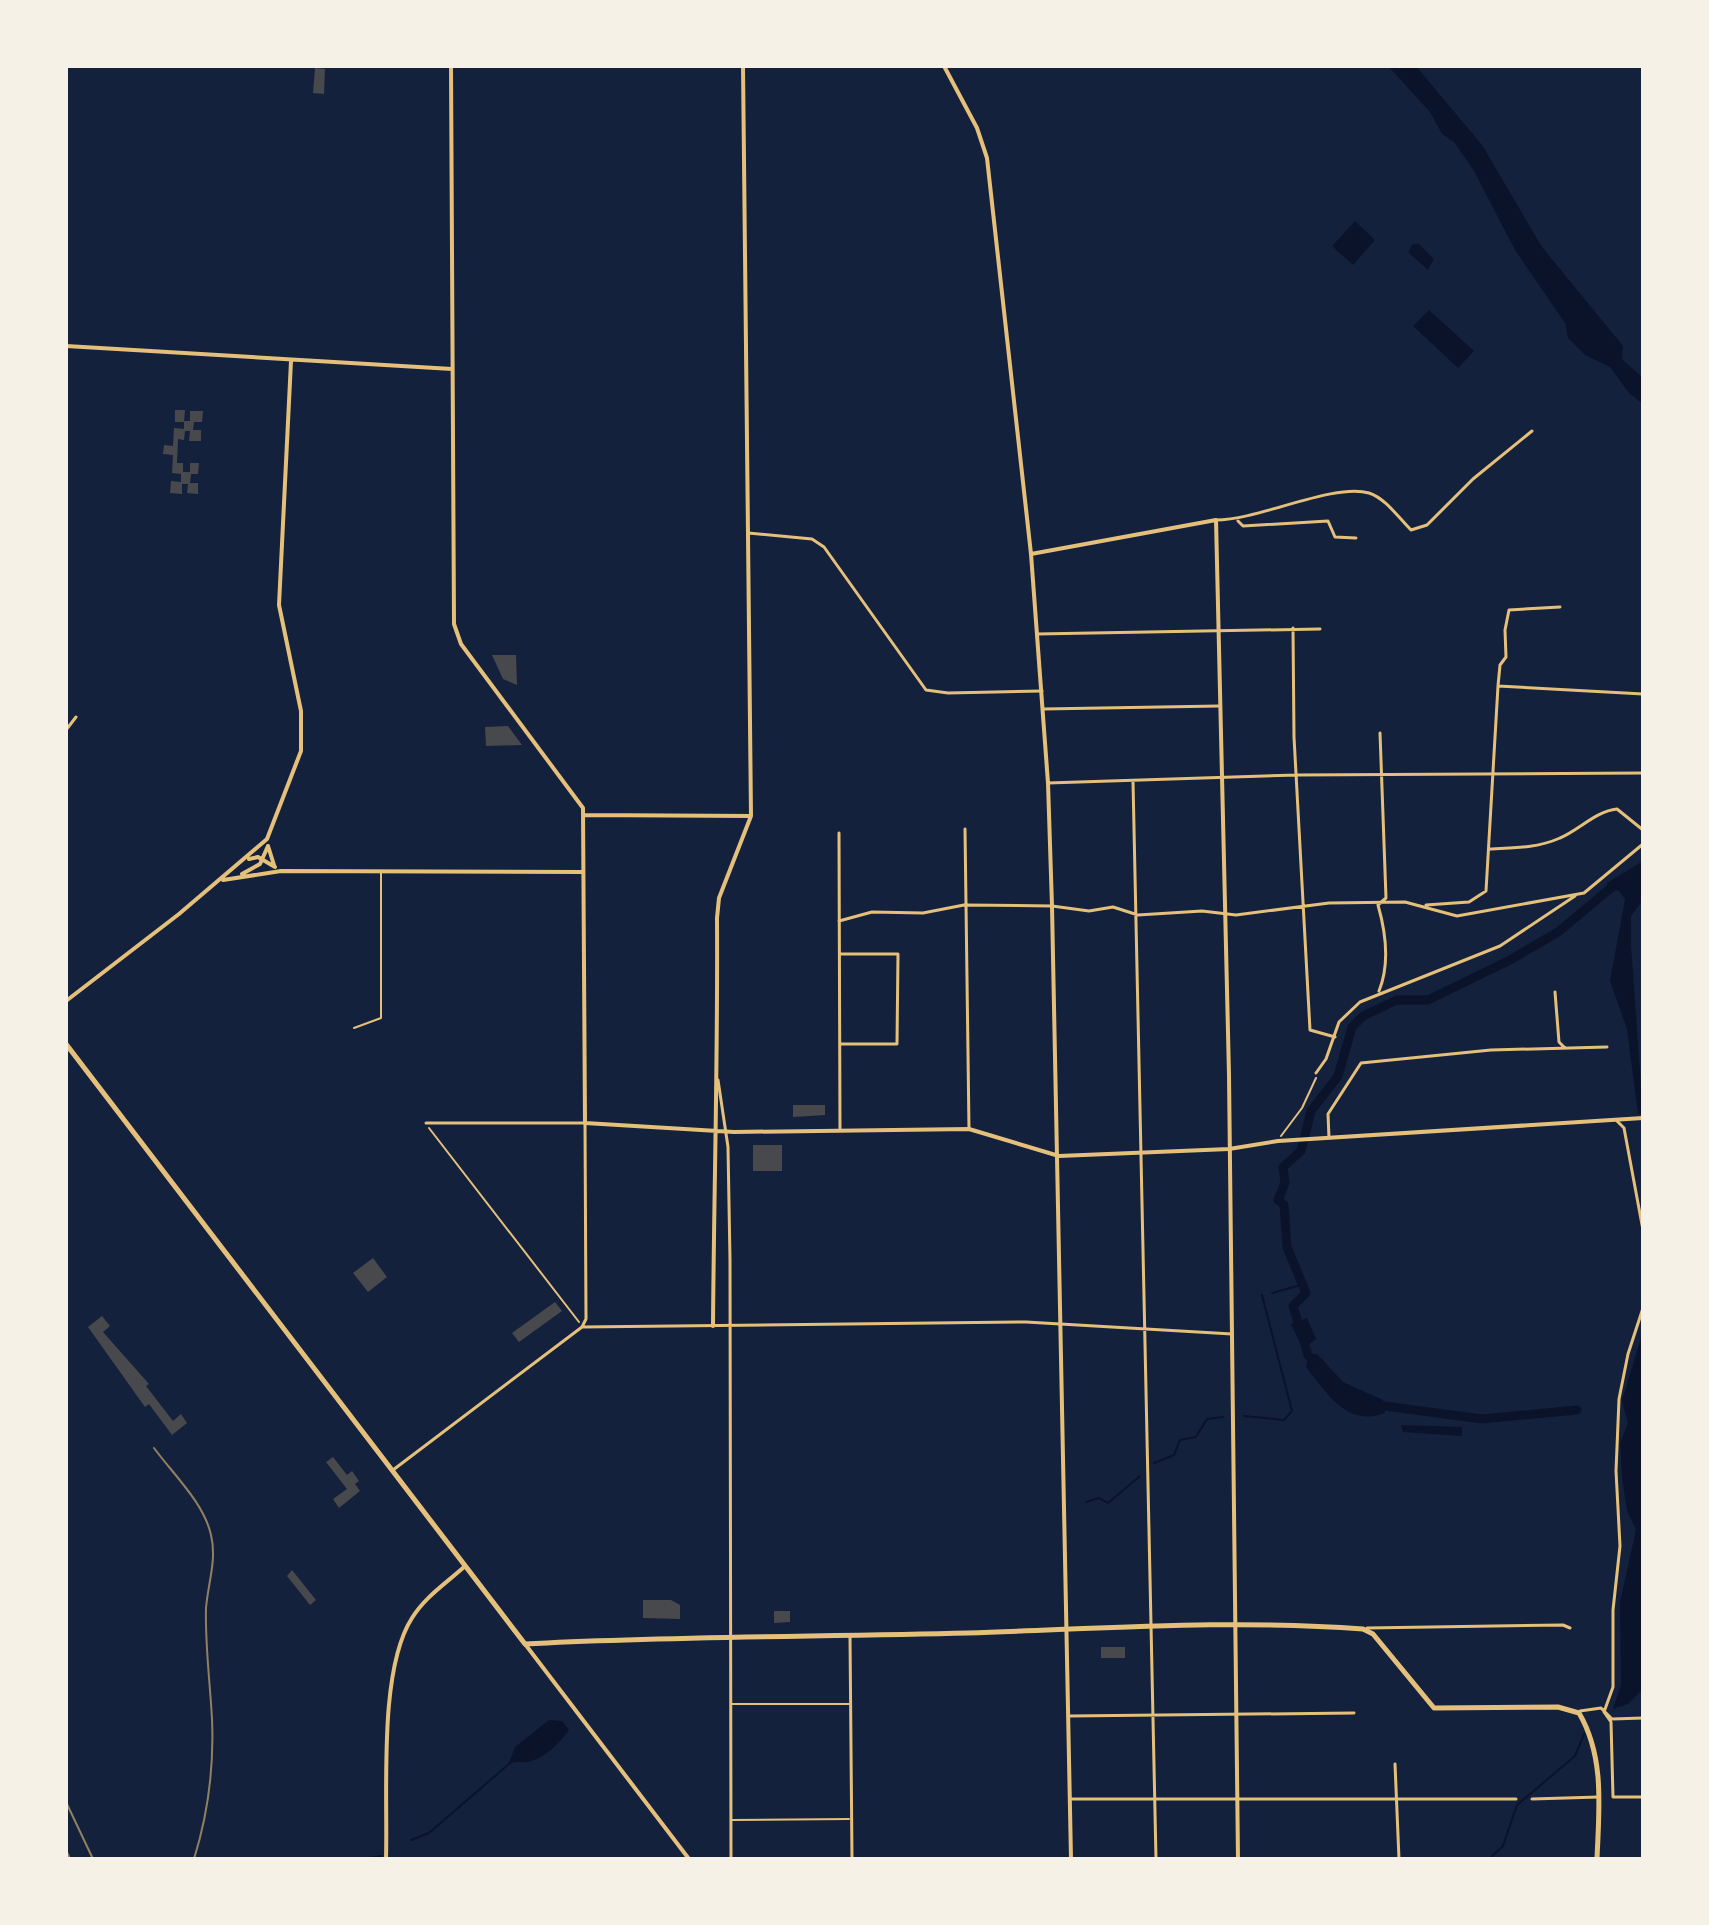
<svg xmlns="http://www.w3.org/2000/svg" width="1709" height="1925" viewBox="0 0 1709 1925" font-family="'Sofia Sans Condensed',sans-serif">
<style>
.water{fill:#0b132b}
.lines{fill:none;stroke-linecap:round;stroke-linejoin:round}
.stream{stroke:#0b132b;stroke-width:2}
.river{stroke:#0b132b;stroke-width:9}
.building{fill:#48494c}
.path{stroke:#e5c07b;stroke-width:2}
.service{stroke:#e5c07b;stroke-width:2}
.minor{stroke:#e5c07b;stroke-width:3}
.tertiary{stroke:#e5c07b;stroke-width:4}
.secondary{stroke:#e5c07b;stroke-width:4}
.primary{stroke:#e5c07b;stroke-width:5}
.rail{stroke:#918062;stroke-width:2}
</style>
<rect width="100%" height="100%" fill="#14213d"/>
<path class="water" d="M 1388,66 L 1416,66 L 1482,145 L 1542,247 L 1623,346 L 1622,359 L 1643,378 L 1643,404 L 1629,393 L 1610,367 L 1585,355 L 1568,338 L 1565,323 L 1515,250 L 1474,171 L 1454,142 L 1442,134 L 1430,112 Z
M 1355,221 L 1375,240 L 1353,265 L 1332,246 Z
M 1413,244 L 1419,244 L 1434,259 L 1428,270 L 1408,252 Z
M 1429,310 L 1474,351 L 1458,368 L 1413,326 Z
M 1643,861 L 1643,900 L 1631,916 L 1631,945 L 1643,1113 L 1638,1114 L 1627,1029 L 1610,981 L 1625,899 L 1618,890 L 1610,891 L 1607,883 Z
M 1307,1318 L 1316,1339 L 1303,1349 L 1291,1324 Z
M 1643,1331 L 1643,1689 L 1628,1704 L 1613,1709 L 1621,1685 L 1620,1602 L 1636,1530 L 1627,1511 L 1622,1478 L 1620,1443 L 1628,1423 L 1622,1401 Z
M 1317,1354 L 1343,1382 L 1383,1400 L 1385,1413 C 1347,1428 1327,1393 1306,1367 L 1308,1355 Z
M 1401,1425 L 1462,1427 L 1462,1436 L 1403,1432 Z
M 549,1720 L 562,1721 L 569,1730 C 559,1744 544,1759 527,1762 C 518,1763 516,1760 508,1765 L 515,1747 Z"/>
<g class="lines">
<path class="stream" d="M 1272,1293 L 1301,1285
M 1244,1416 L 1284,1420 L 1292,1411 L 1262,1295
M 1154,1463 L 1174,1455 L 1180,1440 L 1196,1437 L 1207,1419 L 1223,1417
M 1086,1502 L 1099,1498 L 1108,1503 L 1140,1476
M 411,1840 L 429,1833 L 510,1763
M 362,1859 L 381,1856
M 1489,1859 L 1503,1846 L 1517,1805 L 1575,1756 L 1584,1734"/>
<path class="river" d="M 1315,1363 L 1308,1355 L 1293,1306 L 1306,1293 L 1287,1247 L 1284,1205 L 1278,1200 L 1285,1183 L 1283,1167 L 1301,1151 L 1311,1111 L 1338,1076 L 1352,1027 L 1363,1016 L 1397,1000 L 1428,1000 L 1510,960 L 1558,932 L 1618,882
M 1377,1405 L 1482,1419 L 1577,1410"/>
</g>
<path class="building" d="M 315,68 L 325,69 L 324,94 L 313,93 Z
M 175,410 L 185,410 L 184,421 L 190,421 L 190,411 L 203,411 L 202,422 L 194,422 L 193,430 L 201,430 L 201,441 L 189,441 L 190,431 L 185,431 L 184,440 L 178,439 L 177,463 L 183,463 L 183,472 L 190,472 L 190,463 L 199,463 L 198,474 L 191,474 L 190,483 L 198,483 L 198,494 L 187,493 L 188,484 L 182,484 L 182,494 L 170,493 L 171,481 L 181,482 L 181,474 L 172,473 L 173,455 L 163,454 L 164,445 L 173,446 L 174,428 L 184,429 L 184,422 L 175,422 Z
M 492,655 L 516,655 L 517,685 L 503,679 Z
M 508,726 L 522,745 L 486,746 L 485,727 Z
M 793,1105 L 825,1105 L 825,1115 L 793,1117 Z
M 753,1145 L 782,1145 L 782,1171 L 753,1171 Z
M 373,1258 L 387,1277 L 368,1292 L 353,1273 Z
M 555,1302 L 562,1311 L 519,1342 L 512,1333 Z
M 102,1316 L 110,1326 L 103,1332 L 149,1384 L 146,1386 L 173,1421 L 181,1414 L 187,1423 L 172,1435 L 149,1404 L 145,1407 L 88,1327 Z
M 333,1457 L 347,1475 L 352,1471 L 359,1481 L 355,1484 L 360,1491 L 339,1508 L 333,1499 L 347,1489 L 326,1462 Z
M 292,1570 L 316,1600 L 310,1605 L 287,1576 Z
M 643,1600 L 671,1600 L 680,1605 L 680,1619 L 643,1618 Z
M 774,1611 L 790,1611 L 790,1622 L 774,1623 Z
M 1101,1647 L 1125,1647 L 1125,1658 L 1101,1658 Z"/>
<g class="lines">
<path class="path" d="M 429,1128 L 579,1322
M 1281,1136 L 1302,1108 L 1316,1078"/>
<path class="service" d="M 354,1028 L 381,1018 L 381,872
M 731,1704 L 849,1704
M 732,1820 L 849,1819"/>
<path class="minor" d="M 1216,520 C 1259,520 1332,483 1369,493 C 1385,498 1399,518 1411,530 L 1427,525 L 1473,479 L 1532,431
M 1238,521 L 1243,526 L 1328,521 L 1335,537 L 1356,538
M 748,533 L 812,539 L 824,547 L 926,690 L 948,693 L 1042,691
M 1293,628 L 1294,737 L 1310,1030 L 1335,1037
M 1037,634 L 1320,629
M 1498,686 L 1500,665 L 1506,657 L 1505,630 L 1509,610 L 1560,607
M 1043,709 L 1219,706
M 66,730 L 76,717
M 1133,781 L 1156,1859
M 1048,783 L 1297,775 L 1643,773
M 965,829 L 969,1129
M 839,833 L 840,1130
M 1489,849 C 1513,848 1538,848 1560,838 C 1579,830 1596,811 1617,809 L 1643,830
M 1426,905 L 1469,902 L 1486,891 L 1498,686 L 1643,694
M 839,921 L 872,912 L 923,913 L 964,905 L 1052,906 L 1089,911 L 1113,907 L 1138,915 L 1202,911 L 1236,915 L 1329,903 L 1405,902 L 1457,916 L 1584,893 L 1643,844
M 1379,991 C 1390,964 1386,933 1378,905 L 1386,898 L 1380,733
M 1555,992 L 1559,1042 L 1565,1048
M 840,1044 L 897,1044 L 898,954 L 841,954
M 1316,1073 L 1326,1059 L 1339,1022 L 1360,1002 L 1500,946 L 1575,896
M 718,1080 L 728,1147 L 730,1260 L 731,1859
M 1616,1120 L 1624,1128 L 1643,1230
M 426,1123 L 585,1123 L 586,1319 L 582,1327
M 1329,1138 L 1328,1114 L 1361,1063 L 1491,1050 L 1607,1047
M 1643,1308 L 1628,1354 L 1619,1399 L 1616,1471 L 1620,1546 L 1613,1610 L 1613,1687 L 1604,1712 L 1611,1722 L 1613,1797 L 1643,1797
M 393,1470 L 582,1327 L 1026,1322 L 1232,1334
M 1367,1628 L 1563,1625 L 1570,1628
M 850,1636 L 852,1859
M 1580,1711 L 1601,1708 L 1612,1719 L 1643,1718
M 1070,1716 L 1354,1713
M 1395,1764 L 1399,1859
M 1071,1799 L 1516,1799
M 1532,1799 L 1599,1797"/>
<path class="tertiary" d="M 451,66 L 454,624 L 461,644 L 583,808 L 585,1123 L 734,1132 L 969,1129 L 1059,1156 L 1229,1149 L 1278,1141 L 1643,1118
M 66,346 L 452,369
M 1031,554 L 1048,783 L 1052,906 L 1071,1859
M 585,815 L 751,816
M 268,846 L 274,865
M 249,859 L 258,857 L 275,867
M 242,874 L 260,864 L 268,846
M 223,880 L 281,871 L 583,872
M 66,1001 L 179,914 L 267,839 L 301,751 L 301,711 L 279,605 L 291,361
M 713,1326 C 714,1189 718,1055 717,918 L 719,898 L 751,816 L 743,66
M 525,1644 L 689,1859
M 386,1859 C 388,1795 378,1671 412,1618 C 425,1597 445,1584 464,1567"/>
<path class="secondary" d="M 944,66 L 977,128 L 987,158 L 1031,554 L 1216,520 L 1229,1075 L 1238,1859"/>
<path class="primary" d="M 66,1044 L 525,1644 C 673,1636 820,1637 968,1633 C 1099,1629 1232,1619 1363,1629 L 1373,1634 L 1434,1708 L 1558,1707 L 1579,1713 C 1605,1757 1599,1809 1597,1859"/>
<path class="rail" d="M 154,1448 C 173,1474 204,1503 211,1535 C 217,1560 208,1583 206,1608 C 205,1645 210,1682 212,1719 C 214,1766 208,1814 194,1859
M 66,1802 L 93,1859
M 66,1850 L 70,1859"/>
</g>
<rect width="1709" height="1925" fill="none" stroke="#f6f1e7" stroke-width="136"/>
</svg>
